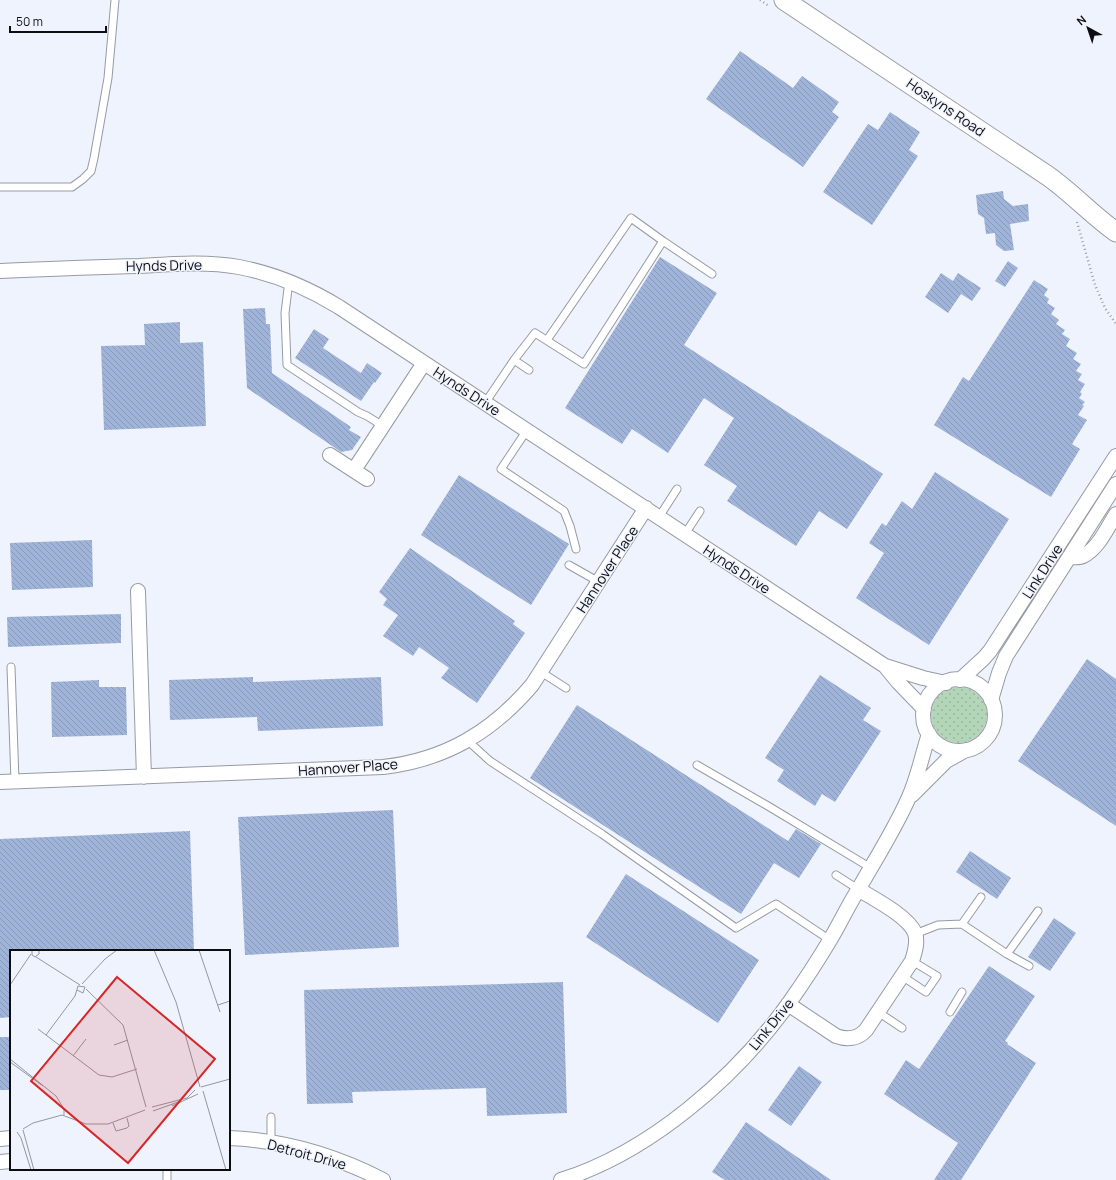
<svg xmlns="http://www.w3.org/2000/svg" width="1116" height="1180" viewBox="0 0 1116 1180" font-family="Manrope,sans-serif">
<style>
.garden{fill:url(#garden-dots)}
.building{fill:url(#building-back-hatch)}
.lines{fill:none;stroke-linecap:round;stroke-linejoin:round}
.service-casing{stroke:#969ba3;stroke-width:9}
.minor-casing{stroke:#969ba3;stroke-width:16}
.secondary-casing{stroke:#969ba3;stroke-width:21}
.path{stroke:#9a9ea5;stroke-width:2.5;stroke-dasharray:1 3;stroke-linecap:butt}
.service{stroke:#fff;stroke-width:7}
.minor{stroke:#fff;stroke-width:14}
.secondary{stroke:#fff;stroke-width:19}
.labels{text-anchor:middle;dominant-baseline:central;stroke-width:3;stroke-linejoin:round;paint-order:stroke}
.street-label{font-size:14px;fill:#0c0d10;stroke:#eef3fd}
.inset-road{fill:none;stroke:#94979e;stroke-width:1}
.view{fill:#d62828;fill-opacity:0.15;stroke:#d62828;stroke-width:2}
.inset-edge{fill:none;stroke:#0c0d10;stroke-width:2}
</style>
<defs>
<pattern id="garden-dots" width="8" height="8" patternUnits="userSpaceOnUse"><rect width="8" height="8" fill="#b4d6b8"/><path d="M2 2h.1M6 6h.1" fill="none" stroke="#9ab69d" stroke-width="1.8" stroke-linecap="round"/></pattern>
<pattern id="building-back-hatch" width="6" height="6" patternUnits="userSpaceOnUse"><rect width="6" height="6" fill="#a0b4d9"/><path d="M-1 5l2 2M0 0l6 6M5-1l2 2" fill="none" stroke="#899ab9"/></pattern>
</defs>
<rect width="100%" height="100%" fill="#eef3fd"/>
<path class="garden" d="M931 715a28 28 0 1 1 56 0a28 28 0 1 1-56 0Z"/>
<path class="building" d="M 740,51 L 793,88 L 802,76 L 839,102 L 832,112 L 839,117 L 803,167 L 706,99 Z
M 890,112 L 920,132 L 909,150 L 918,156 L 872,225 L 823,192 L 868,124 L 878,130 Z
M 1003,191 L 1004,199 L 1013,206 L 1028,204 L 1029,221 L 1010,224 L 1014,250 L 1004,251 L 996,245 L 995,233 L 986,234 L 984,218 L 978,214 L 976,195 Z
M 660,257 L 717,293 L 684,345 L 883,474 L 847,529 L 819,511 L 796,546 L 727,501 L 737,486 L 704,465 L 734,418 L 704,398 L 668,453 L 632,429 L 622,444 L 565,408 Z
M 1008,261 L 1018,268 L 1005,287 L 995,281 Z
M 941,273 L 953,281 L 958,273 L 981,288 L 972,301 L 961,294 L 948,313 L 925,297 Z
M 1034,280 L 1048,289 L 1044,295 L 1049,299 L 1047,303 L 1055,308 L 1051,314 L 1059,320 L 1056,324 L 1065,330 L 1062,334 L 1070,339 L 1066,346 L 1077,353 L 1073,359 L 1081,364 L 1076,371 L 1082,374 L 1078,380 L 1085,384 L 1080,392 L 1082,394 L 1079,398 L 1085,402 L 1082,405 L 1084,406 L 1078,415 L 1087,420 L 1072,444 L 1080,449 L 1051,497 L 934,425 L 963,377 L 969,381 Z
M 265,308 L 266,324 L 270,324 L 272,373 L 351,427 L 349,430 L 361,437 L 352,450 L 341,452 L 247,388 L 243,309 Z
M 180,322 L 180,343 L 203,342 L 206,426 L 104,430 L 101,346 L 145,345 L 144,324 Z
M 314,329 L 329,339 L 323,348 L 361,373 L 367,363 L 382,373 L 375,383 L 374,382 L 361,401 L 295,358 Z
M 935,472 L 1009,519 L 929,645 L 856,598 L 884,553 L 869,543 L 882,523 L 886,526 L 902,501 L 912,509 Z
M 459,475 L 569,544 L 531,605 L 421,535 Z
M 92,540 L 93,587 L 12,590 L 10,543 Z
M 410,548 L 515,621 L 513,624 L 525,633 L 477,703 L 441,678 L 449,668 L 419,647 L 413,656 L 383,636 L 398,615 L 383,605 L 387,599 L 379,592 Z
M 121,614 L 121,643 L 8,647 L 7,617 Z
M 1087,659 L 1116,679 L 1116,826 L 1018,761 Z
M 820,675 L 871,708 L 863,720 L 881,731 L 835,802 L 822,794 L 815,806 L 777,781 L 784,770 L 765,758 Z
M 253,677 L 253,682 L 381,677 L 383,726 L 258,731 L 257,717 L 170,720 L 169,680 Z
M 99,680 L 99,687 L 126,687 L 127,735 L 52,737 L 51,682 Z
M 577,705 L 788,841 L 796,829 L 821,844 L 799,878 L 774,863 L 741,914 L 530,778 Z
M 393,810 L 399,947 L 245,955 L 238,817 Z
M 190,831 L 194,951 L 11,951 L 11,1017 L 0,1018 L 0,839 Z
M 970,851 L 1011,878 L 997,899 L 956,872 Z
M 626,874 L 759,960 L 718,1023 L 586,937 Z
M 1054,918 L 1076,933 L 1050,971 L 1028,957 Z
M 989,966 L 1035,996 L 1005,1041 L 1008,1043 L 1007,1044 L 1036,1063 L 961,1180 L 934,1180 L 958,1143 L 884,1094 L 906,1060 L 919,1069 Z
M 563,982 L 567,1113 L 487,1116 L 486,1088 L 352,1092 L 353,1103 L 307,1104 L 304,990 Z
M 0,1037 L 11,1037 L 11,1090 L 0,1090 Z
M 799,1066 L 822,1082 L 791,1126 L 768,1110 Z
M 746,1122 L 831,1180 L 725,1180 L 712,1172 Z"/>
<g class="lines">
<defs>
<path id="service" d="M 0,187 L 72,187 L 83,179 L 91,171 L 94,158 L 108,78 L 115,0
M 289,281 L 285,313 L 287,365 L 358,412 L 367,416 L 383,426
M 547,340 L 631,218 L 663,241
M 514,360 L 529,370
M 485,403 L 514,360 L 535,333 L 584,364 L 663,241 L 712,274
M 527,430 L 501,469 L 564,511 L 570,526 L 576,549
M 659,517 L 677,489
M 685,534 L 700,511
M 569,565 L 599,582
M 11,667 L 15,781
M 541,672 L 566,688
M 468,741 L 490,761 L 602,834 L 736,928 L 776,904 L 830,940
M 697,765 L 768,806 L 871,868
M 836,875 L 858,889
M 962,924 L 1007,954 L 1029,966
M 915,934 L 938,925 L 962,924 L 981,897
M 1007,954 L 1038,911
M 902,976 L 926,992 L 937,976 L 912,961
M 878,1012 L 902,1028
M 950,1012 L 962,992
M 271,1143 L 271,1117
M 167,1180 L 167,1169"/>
<path id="minor" d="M 0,271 C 46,269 93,267 139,266 C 172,264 206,261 239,267 C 275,274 308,288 339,307 L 885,666 L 923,678 L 946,683
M 330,455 L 367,479
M 354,470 L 424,363
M 1070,557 C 1074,557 1079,558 1083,556 C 1098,549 1107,528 1116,514
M 138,591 L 144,777
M 885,666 L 898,682 L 924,709
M923 715a36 36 0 1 1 72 0a36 36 0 1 1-72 0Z
M 960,680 L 984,658 L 990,651 L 1116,456
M 991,700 L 999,673 L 1006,656 L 1116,484
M 0,782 L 383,767 C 445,760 492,732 532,685 L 646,508
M 912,795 L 946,761 L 966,750
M 788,1004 L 836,1036 C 847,1040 858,1039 866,1030 L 912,961 C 915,952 918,942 915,933 C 908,916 874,899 858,889
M 229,1138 C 282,1140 336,1156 383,1180
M 0,1139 L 11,1138
M 0,1162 L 11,1161
M 561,1180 C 650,1152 735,1078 789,1003 C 803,983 817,962 830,940 C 840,923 848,906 858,890 C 875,860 895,829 909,797 C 918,777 922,755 929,734"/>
<path id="secondary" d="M 784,0 L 1048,176 C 1072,193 1092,215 1116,232"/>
</defs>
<use href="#service" class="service-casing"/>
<use href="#minor" class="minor-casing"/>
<use href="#secondary" class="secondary-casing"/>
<path class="path" d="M 760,0 L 769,6
M 1077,222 L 1095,285 L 1105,308 L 1116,324"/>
<use href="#service" class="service"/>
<use href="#minor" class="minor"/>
<use href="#secondary" class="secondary"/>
</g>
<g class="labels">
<g class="street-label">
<text transform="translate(946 107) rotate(34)">Hoskyns Road</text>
<text transform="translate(164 265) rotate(-1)">Hynds Drive</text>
<text transform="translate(467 391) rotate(33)">Hynds Drive</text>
<text transform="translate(607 569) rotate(-57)">Hannover Place</text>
<text transform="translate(737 569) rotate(33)">Hynds Drive</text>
<text transform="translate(1042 571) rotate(-57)">Link Drive</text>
<text transform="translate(348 767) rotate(-4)">Hannover Place</text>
<text transform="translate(771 1024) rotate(-51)">Link Drive</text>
<text transform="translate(307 1154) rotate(15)">Detroit Drive</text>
</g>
</g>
<g transform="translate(10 950)">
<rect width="220" height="220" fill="#eef3fd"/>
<path class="inset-road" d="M 22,0 L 22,5 L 25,7 L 29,4 L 29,0M 144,0 L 166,52 L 190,137M 189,0 L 210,62M 26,7 L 70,35M 72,34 L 95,9 L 107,0M 0,35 L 21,4M 76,39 L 113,75 L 136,157M 208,55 L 220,51M 28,79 L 89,125 L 102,127 L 127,119M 36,85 L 65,46 L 68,36 L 75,37 L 73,43 L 67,40M 104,95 L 118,90M 63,106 L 76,89M 0,109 L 46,146 L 54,159 L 54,165M 0,112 L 33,136M 191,137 L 220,129M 193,141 L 216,220M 175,150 L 188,144M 162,156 L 175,150M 142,157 L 177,148 L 185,140M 143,161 L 171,151M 103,173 L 106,181 L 117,178 L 119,176 L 117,168M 13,179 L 23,173 L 52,165 L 76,174 L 98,174 L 135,160M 13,180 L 24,220M 7,182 L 11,188 L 21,220"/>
<path class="view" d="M 107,27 L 205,109 L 118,213 L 21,131 Z"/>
<rect width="220" height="220" class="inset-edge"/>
</g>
<g transform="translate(1088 28) rotate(320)" stroke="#eef3fd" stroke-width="3" paint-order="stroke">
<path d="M0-3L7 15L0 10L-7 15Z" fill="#0c0d10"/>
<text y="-6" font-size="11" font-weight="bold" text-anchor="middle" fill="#0c0d10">N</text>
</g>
<path d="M10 26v6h96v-6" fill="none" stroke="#0c0d10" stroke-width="2"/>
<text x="16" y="26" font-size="12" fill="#0c0d10" stroke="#eef3fd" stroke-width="3" paint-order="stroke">50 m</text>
</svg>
